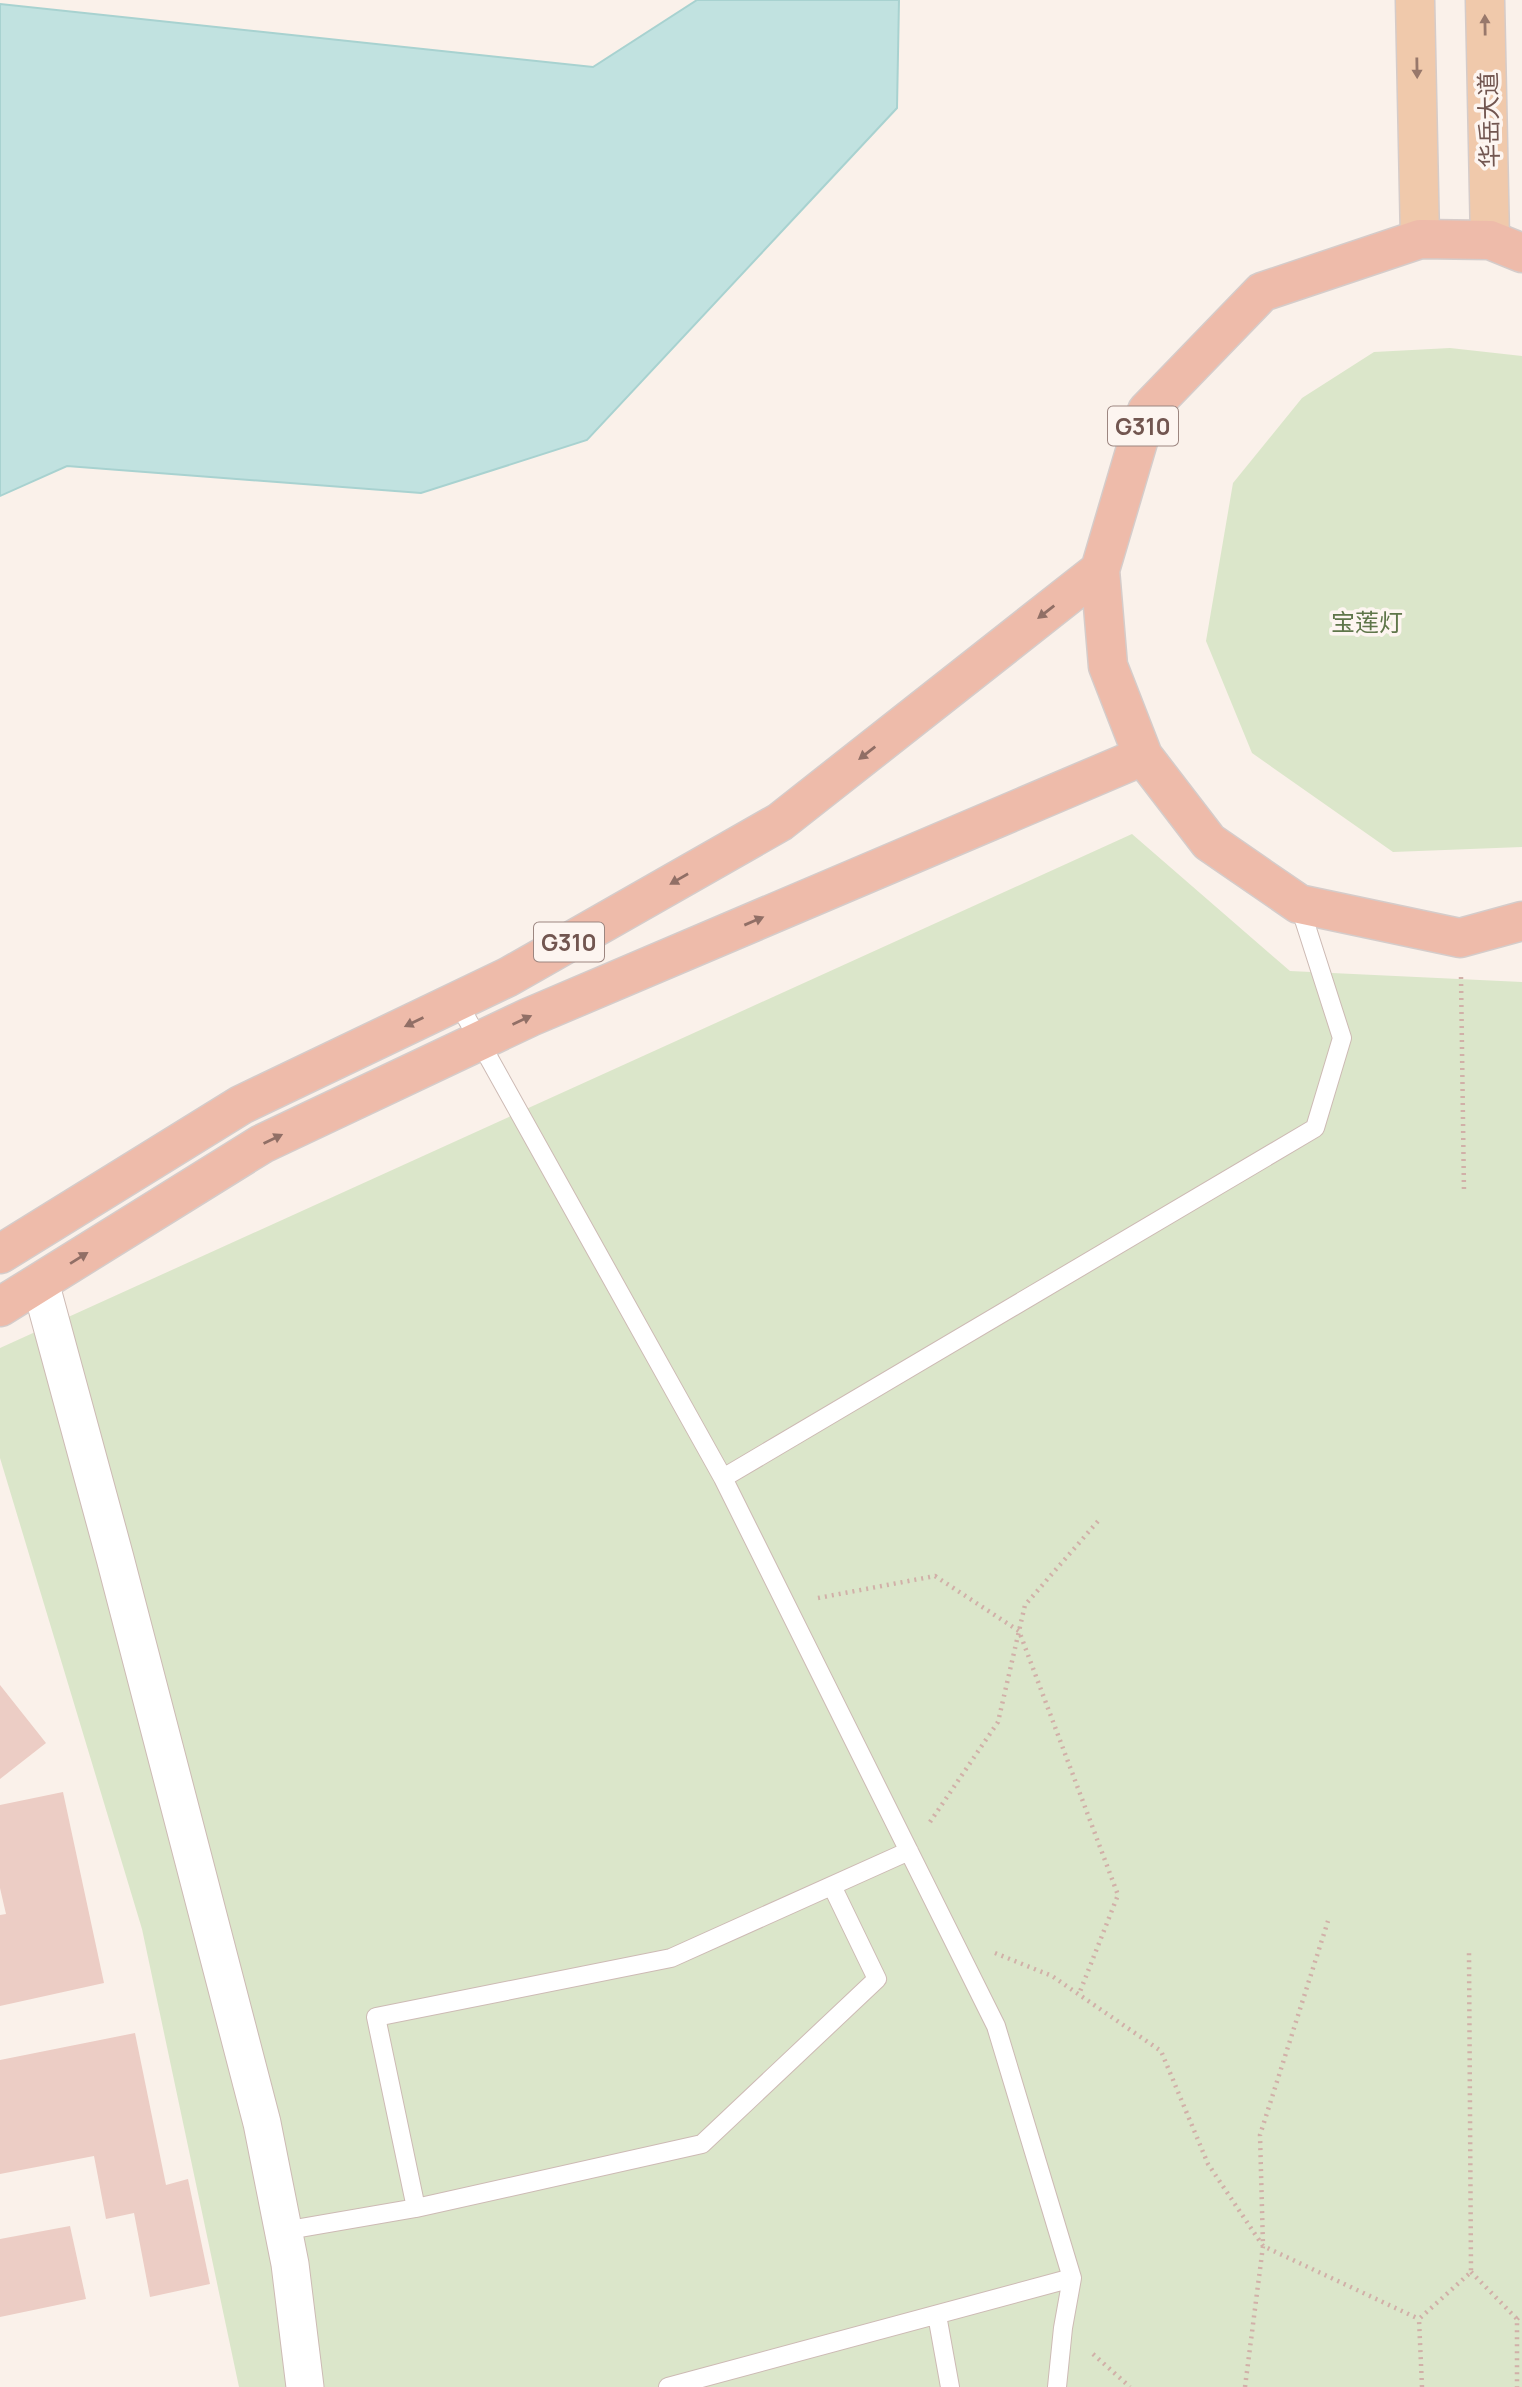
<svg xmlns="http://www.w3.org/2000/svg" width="1522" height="2387" viewBox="0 0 1522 2387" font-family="Manrope,'Noto Sans SC',sans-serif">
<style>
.green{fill:#dbe6ca}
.water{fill:#c1e2e0;stroke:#a8d2d0;stroke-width:2}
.building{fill:#eccdc5}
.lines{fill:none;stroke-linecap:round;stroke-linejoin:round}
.service-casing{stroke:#cdbab4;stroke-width:20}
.minor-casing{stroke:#cdbab4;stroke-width:39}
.primary-casing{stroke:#d5ccca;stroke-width:41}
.trunk-casing{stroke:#d5ccca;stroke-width:41}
.path{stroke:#d1b0a8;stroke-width:4.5;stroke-dasharray:2 5;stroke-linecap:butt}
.service{stroke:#fff;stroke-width:18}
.minor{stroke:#fff;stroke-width:37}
.primary{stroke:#f0c9ab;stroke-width:38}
.trunk{stroke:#eba;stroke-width:38}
.oneway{fill:#98786b}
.oneway2{fill:#916f66}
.labels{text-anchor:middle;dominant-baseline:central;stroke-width:7;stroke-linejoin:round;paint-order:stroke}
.shield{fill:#fdf5f0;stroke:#9c8680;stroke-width:2}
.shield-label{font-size:23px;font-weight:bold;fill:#725650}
.street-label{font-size:24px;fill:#725650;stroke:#fdf5f0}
.park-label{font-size:24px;fill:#5f764a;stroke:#fdf5f0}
</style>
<rect width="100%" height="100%" fill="#faf1ea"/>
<path class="green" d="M 1450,348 L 1522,356 L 1522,847 L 1393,852 L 1252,753 L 1206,641 L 1233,483 L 1302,398 L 1374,352 Z
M 1132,834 L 1290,971 L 1522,982 L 1522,2387 L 239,2387 L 142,1929 L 0,1458 L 0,1348 Z"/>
<path class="water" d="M 697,0 L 899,0 L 897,108 L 587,440 L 421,493 L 67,466 L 0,496 L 0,4 L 593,67 Z"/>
<path class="building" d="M 0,1685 L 46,1743 L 0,1779 Z
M 63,1792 L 104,1983 L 0,2006 L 0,1915 L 6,1914 L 0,1888 L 0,1805 Z
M 135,2033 L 166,2185 L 188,2179 L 210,2284 L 150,2297 L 134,2213 L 106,2219 L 94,2156 L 0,2174 L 0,2060 Z
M 70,2226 L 86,2299 L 0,2317 L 0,2239 Z"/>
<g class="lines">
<defs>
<path id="service" d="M 457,1001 L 723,1478 L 996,2026 L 1072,2278 L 1063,2328 L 1057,2387
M 723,1478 L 1315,1128 L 1342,1038 L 1299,904
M 416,2208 L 702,2144 L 877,1979 L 832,1886
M 283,2231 L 416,2208 L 376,2017 L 671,1958 L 909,1851
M 937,2315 L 950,2387
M 668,2387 L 1072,2278"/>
<path id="minor" d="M 40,1282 L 115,1558 L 262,2123 L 290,2264 L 305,2387"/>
<path id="primary" d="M 1415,0 L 1420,239
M 1485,0 L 1490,240"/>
<path id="trunk" d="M 1522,253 L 1490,240 L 1420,239 L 1262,292 L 1147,411 L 1100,570 L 1108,666 L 1143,756 L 1209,842 L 1299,904 L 1460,938 L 1522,921
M 0,1254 L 241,1105 L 508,977 L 780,822 L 1100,570
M 0,1307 L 262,1144 L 530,1017 L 1143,756"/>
</defs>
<use href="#service" class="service-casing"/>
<use href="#minor" class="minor-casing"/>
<use href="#primary" class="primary-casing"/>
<use href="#trunk" class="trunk-casing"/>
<path class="path" d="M 1461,977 L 1464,1192
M 818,1598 L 935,1576 L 1019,1631 L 1118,1895 L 1079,1994
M 930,1822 L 998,1722 L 1025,1605 L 1099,1520
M 995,1953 L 1052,1976 L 1161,2051 L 1208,2164 L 1263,2246 L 1419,2319
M 1471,2272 L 1517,2319 L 1517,2387
M 1517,2319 L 1522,2314
M 1093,2354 L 1130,2387
M 1245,2387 L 1263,2246 L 1260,2135 L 1328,1921
M 1422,2387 L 1419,2319 L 1471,2272 L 1469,1952"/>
<use href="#service" class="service"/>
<use href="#minor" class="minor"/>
<use href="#primary" class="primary"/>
<use href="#trunk" class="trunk"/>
</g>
<defs><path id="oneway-solid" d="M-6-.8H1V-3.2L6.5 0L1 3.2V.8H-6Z" transform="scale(1.75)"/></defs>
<g class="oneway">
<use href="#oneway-solid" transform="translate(1485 25) rotate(-91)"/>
<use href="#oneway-solid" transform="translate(1417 68) rotate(89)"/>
</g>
<g class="oneway2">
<use href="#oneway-solid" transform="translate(1046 612) rotate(142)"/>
<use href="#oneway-solid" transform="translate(867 753) rotate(142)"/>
<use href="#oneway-solid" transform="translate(679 879) rotate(150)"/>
<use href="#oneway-solid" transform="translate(754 921) rotate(-23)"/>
<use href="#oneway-solid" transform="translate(522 1020) rotate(-25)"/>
<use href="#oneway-solid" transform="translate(414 1022) rotate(154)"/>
<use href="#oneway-solid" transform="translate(273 1139) rotate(-26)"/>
<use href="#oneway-solid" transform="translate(79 1258) rotate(-32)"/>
</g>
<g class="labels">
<g class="shield">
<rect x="1108" y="406.5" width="70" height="39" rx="5"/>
<rect x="534" y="922.5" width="70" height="39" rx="5"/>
</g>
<g class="shield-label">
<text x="1143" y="426">G310</text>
<text x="569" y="942">G310</text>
</g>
<g class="street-label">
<text transform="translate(1488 120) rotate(-91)">华岳大道</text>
</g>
<g class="park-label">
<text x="1367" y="621">宝莲灯</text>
</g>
</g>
</svg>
